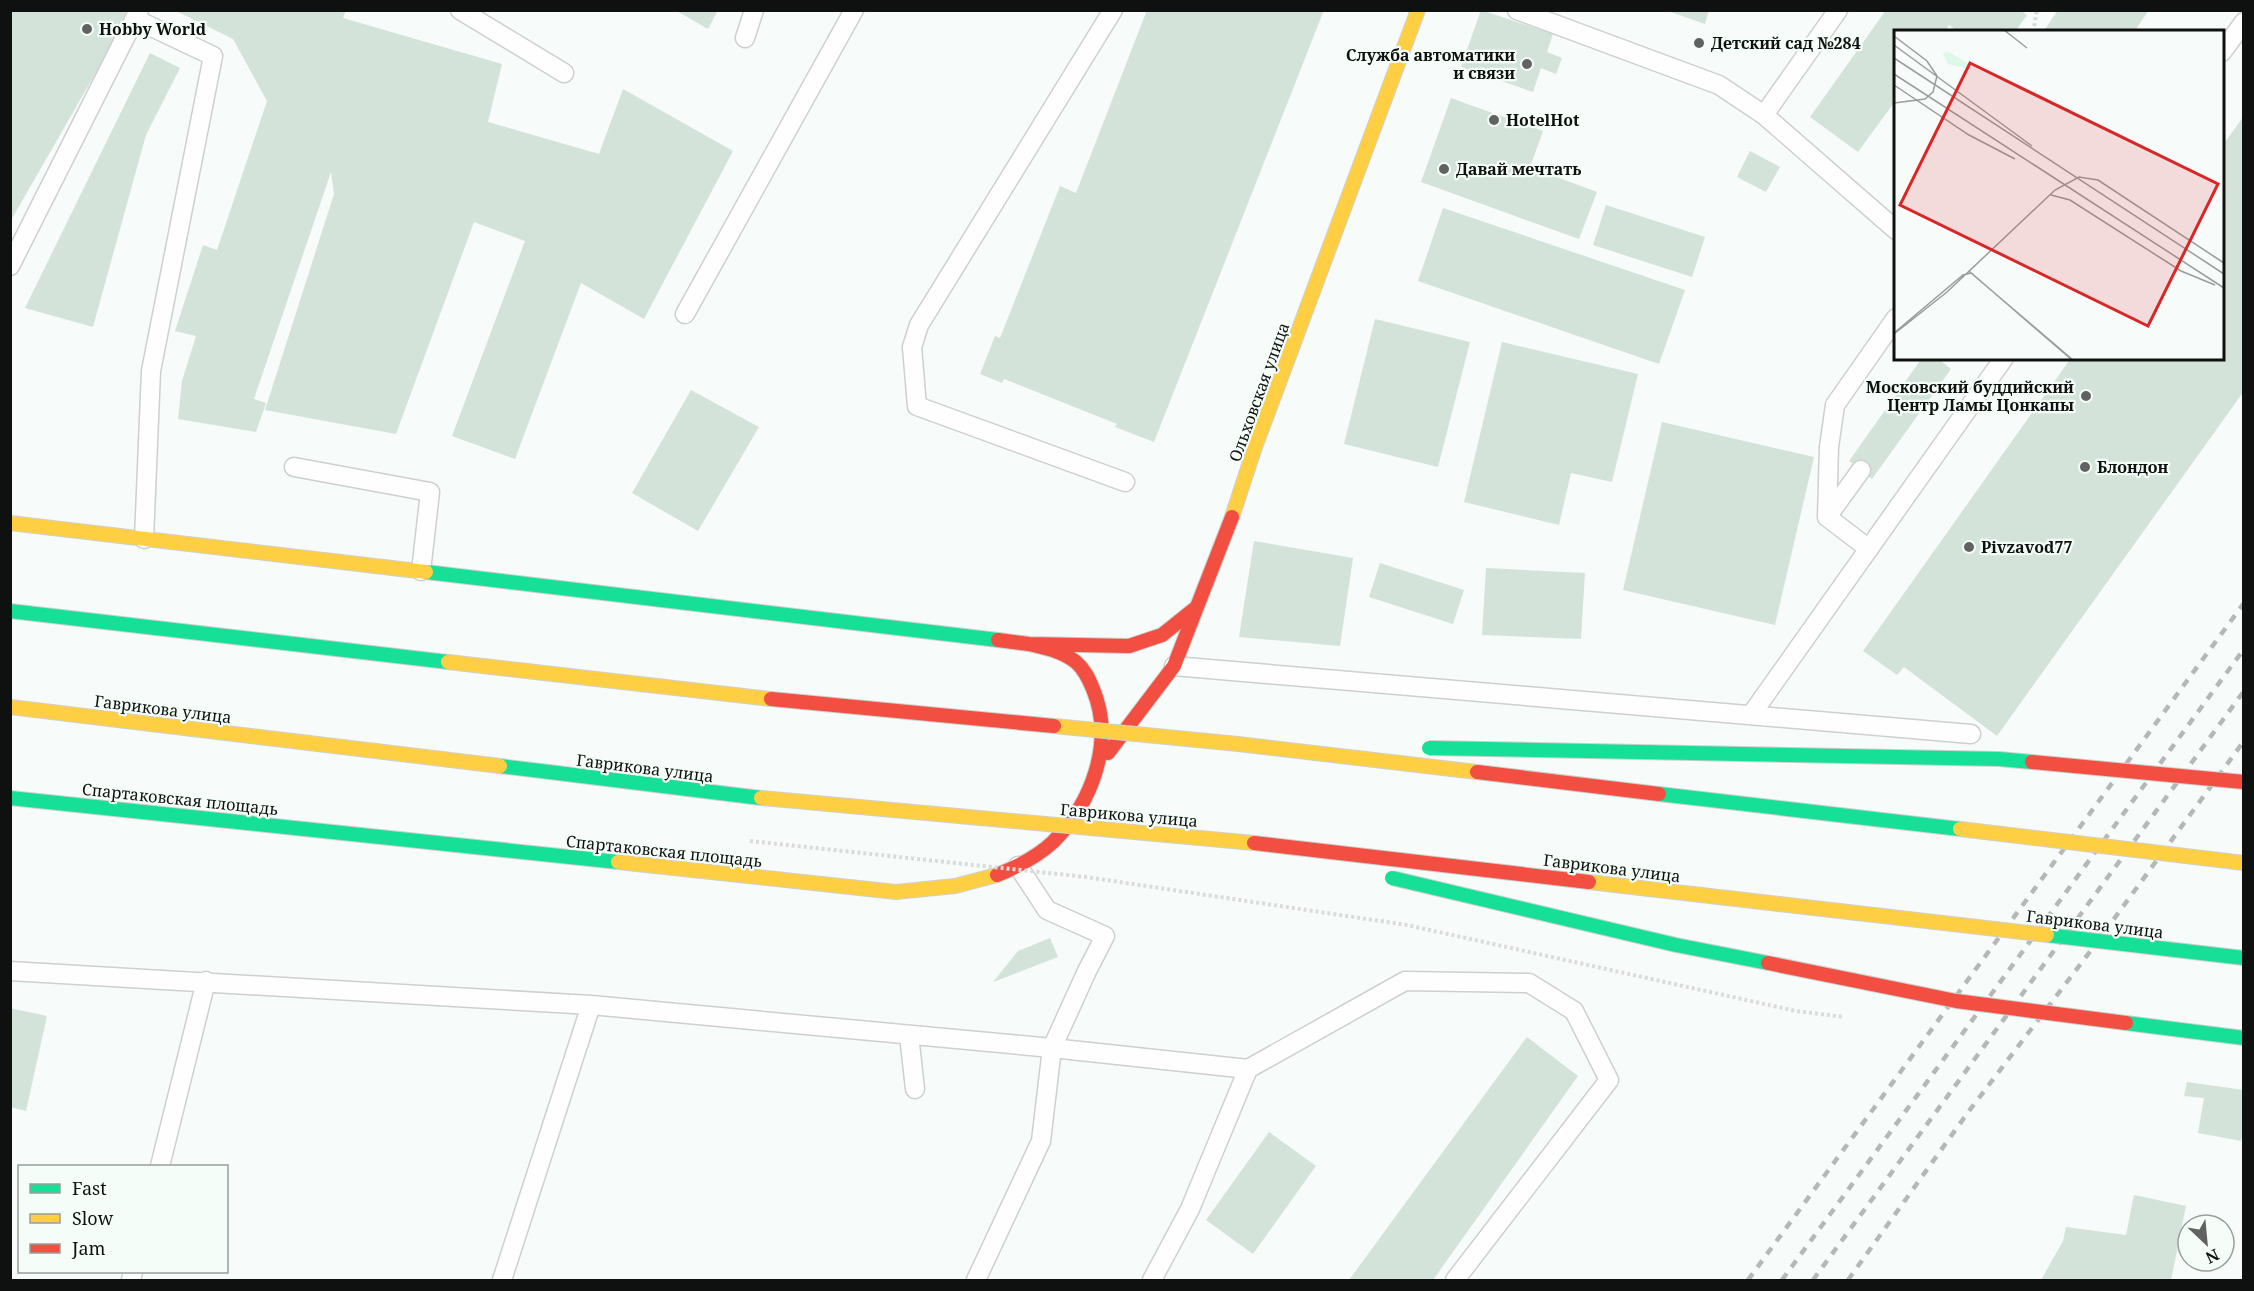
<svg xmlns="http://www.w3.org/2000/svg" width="2254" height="1291" viewBox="0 0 2254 1291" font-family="'Noto Serif',serif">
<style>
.building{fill:#d3e3da}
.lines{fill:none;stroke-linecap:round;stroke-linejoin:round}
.lane-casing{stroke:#cdd0ce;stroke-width:21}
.fast-casing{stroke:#cdd0ce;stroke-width:16}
.slow-casing{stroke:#cdd0ce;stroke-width:16}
.jam-casing{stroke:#cdd0ce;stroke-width:16}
.path{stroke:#dadbda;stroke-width:4;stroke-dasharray:3 3;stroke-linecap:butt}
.lane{stroke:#fefefe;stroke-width:18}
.fast{stroke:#16e098;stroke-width:14}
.slow{stroke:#ffcf43;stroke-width:14}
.jam{stroke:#f24e42;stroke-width:14}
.rail{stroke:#b6b8b7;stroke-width:4.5;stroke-dasharray:8 8;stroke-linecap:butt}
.fast-bridge-casing{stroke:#cdd0ce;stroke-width:16;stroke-linecap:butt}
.slow-bridge-casing{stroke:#cdd0ce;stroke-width:16;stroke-linecap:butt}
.jam-bridge-casing{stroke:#cdd0ce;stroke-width:16;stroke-linecap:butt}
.path-bridge{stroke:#dadbda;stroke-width:4;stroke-dasharray:3 3;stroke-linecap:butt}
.fast-bridge{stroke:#16e098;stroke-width:14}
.slow-bridge{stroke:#ffcf43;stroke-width:14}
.jam-bridge{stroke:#f24e42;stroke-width:14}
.poi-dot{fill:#606361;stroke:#f5fdf8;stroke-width:2}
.labels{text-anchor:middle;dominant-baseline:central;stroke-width:4.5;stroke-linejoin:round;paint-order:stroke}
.poi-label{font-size:16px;font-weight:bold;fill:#0e110f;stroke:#f5fdf8;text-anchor:start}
.street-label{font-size:16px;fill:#0e110f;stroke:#f5fdf8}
.inset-road{fill:none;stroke:#9a9d9b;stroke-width:1.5}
.view{fill:#d62828;fill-opacity:0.15;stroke:#d62828;stroke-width:3}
.inset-edge{fill:none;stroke:#0e110f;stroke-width:3}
</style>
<rect width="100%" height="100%" fill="#f7fbf9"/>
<path class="building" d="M 10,10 L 127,10 L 102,62 L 10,222 Z
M 174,10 L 346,10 L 343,18 L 502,64 L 488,122 L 599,154 L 623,89 L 733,151 L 644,319 L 581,283 L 515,459 L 452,436 L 525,241 L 474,222 L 396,434 L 265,410 L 334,194 L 331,172 L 254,399 L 266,403 L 256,432 L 178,419 L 182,381 L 196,336 L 175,331 L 203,245 L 217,250 L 267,101 L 233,39 Z
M 675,10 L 718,10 L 708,29 Z
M 1147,10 L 1324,10 L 1154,442 L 1115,427 L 1117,424 L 1004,379 L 1002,383 L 980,374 L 995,336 L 1000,338 L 1060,186 L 1076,193 Z
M 1481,10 L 1553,34 L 1547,52 L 1562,58 L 1556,74 L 1541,68 L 1533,92 L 1461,67 Z
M 1665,10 L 1709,10 L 1705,24 Z
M 1886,10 L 2020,10 L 2027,15 L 2015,32 L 1958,32 L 1949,25 L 1945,32 L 1896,32 L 1896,100 L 1858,152 L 1810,117 Z
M 2058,10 L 2149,10 L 2134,32 L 2043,32 Z
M 150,53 L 180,68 L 146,135 L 93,327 L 25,308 Z
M 1451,98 L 1543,131 L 1530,167 L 1597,192 L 1579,239 L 1421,182 Z
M 2244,116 L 2244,391 L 1997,736 L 1904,667 L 1897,675 L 1863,651 L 2071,358 L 2222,358 L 2222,146 Z
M 1750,151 L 1780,167 L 1766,192 L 1737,177 Z
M 1606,205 L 1705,237 L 1692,277 L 1593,245 Z
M 1443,208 L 1685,290 L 1659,364 L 1418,281 Z
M 1375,319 L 1470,342 L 1438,467 L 1344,444 Z
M 1502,342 L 1638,374 L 1612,482 L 1571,473 L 1559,525 L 1464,502 Z
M 1922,358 L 1937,358 L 1951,369 L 1872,479 L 1849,461 Z
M 691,390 L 759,427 L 698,531 L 632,493 Z
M 1662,422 L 1814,457 L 1775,625 L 1623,590 Z
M 1254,541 L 1353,558 L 1340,646 L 1239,637 Z
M 1380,563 L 1464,590 L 1453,624 L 1369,597 Z
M 1486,568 L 1585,573 L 1581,639 L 1482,635 Z
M 1050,938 L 1058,957 L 993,982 L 1018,951 Z
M 10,1008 L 47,1016 L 26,1111 L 10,1107 Z
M 1527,1037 L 1578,1076 L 1433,1280 L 1349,1280 Z
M 2187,1082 L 2244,1090 L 2244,1127 L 2241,1141 L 2198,1133 L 2204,1098 L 2184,1096 Z
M 1269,1132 L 1316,1166 L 1253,1254 L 1206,1220 Z
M 2134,1195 L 2186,1206 L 2171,1280 L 2041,1280 L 2063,1241 L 2066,1227 L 2126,1235 Z"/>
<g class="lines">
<defs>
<path id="lane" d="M 460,10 L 564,73
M 1113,10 L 919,325 L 912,347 L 917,406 L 1125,482
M 1517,10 L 1719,85 L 1764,115 L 1838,10
M 135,19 L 213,56 L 151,371 L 144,539
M 745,38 L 754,10
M 2222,52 L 2244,22
M 1764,115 L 1896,230
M 10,266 L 139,10
M 685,314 L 854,10
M 294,467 L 430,492 L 421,571
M 1827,517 L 1861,470
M 1869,549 L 1827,517 L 1829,447 L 1835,405 L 1896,318
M 1174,666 L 1971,734
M 1751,715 L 2004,358
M 10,971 L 591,1005 L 1052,1048 L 1087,971 L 1105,936 L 1047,910 L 1018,866
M 909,1035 L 915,1089
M 160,1166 L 206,981
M 131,1280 L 133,1272
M 502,1280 L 591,1005
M 976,1280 L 1041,1141 L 1052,1048 L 1248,1069 L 1405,981 L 1529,983 L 1574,1011 L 1609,1080 L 1455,1280
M 1152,1280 L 1190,1209 L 1248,1069"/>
<path id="fast" d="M 426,572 L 998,640
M 10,611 L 448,662
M 500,766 L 761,798
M 10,798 L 618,862"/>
<path id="slow" d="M 1232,517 L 1255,447 L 1418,10
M 10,523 L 426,572
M 448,662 L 771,699
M 10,707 L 500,766
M 618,862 L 896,892 L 955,886 L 997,875"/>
<path id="jam" d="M 998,640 L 1029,644 L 1129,646 L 1162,635 L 1197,607
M 1108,753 L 1174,666 L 1232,517
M 997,875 C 1017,867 1037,857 1053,842 C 1092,803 1115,742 1093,689 C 1089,679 1085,670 1076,662 C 1062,651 1046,648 1029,644"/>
</defs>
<use href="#lane" class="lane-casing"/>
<use href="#fast" class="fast-casing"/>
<use href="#slow" class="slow-casing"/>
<use href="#jam" class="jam-casing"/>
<path class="path" d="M 2033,32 L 2037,10"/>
<use href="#lane" class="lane"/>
<use href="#fast" class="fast"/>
<use href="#slow" class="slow"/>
<use href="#jam" class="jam"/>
<path class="rail" d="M 1748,1280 L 2244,603
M 1782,1280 L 2244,649
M 1813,1280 L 2244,691
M 1848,1280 L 1969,1111 L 2092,949 L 2244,741"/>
<defs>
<path id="fast-bridge" d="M 1429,748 L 1999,759 L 2032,762
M 1659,794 L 1960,829
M 1392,878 L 1676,945 L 1768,963
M 2047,935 L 2244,958
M 2126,1023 L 2244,1038"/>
<path id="slow-bridge" d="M 1054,726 L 1238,744 L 1477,772
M 761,798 L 1254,843
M 1960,829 L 2244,863
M 1589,882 L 2047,935"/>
<path id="jam-bridge" d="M 771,699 L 1054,726
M 2032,762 L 2244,782
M 1477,772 L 1659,794
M 1254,843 L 1589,882
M 1768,963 L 1956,1001 L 2126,1023"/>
</defs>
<use href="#fast-bridge" class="fast-bridge-casing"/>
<use href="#slow-bridge" class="slow-bridge-casing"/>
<use href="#jam-bridge" class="jam-bridge-casing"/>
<path class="path-bridge" d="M 750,841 L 1086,877 L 1407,925 L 1796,1011 L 1844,1017"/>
<use href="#fast-bridge" class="fast-bridge"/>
<use href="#slow-bridge" class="slow-bridge"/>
<use href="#jam-bridge" class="jam-bridge"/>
</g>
<g class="poi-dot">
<circle cx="87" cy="29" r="6"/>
<circle cx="1699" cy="43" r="6"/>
<circle cx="1527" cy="64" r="6"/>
<circle cx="1494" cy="120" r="6"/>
<circle cx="1444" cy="169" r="6"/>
<circle cx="2086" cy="396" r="6"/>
<circle cx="2085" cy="467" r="6"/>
<circle cx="1969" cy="547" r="6"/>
</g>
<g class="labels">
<g class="poi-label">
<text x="99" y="29">Hobby World</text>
<text x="1711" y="43">Детский сад №284</text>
<text x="1515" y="55" text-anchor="end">Служба автоматики<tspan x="1515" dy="18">и связи</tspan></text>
<text x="1506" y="120">HotelHot</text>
<text x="1456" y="169">Давай мечтать</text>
<text x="2074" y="387" text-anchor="end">Московский буддийский<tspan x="2074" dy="18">Центр Ламы Цонкапы</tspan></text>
<text x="2097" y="467">Блондон</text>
<text x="1981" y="547">Pivzavod77</text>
</g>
<g class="street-label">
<text transform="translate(1259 392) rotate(-70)">Ольховская улица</text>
<text transform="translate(163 709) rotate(7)">Гаврикова улица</text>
<text transform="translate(645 768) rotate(7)">Гаврикова улица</text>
<text transform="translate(180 799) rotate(6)">Спартаковская площадь</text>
<text transform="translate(1129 815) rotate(5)">Гаврикова улица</text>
<text transform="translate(664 851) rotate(6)">Спартаковская площадь</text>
<text transform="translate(1612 868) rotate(7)">Гаврикова улица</text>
<text transform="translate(2095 924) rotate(7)">Гаврикова улица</text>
</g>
</g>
<g transform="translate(1894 30)">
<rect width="330" height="330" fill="#f7fbf9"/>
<path d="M 53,21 L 75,34 L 76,39 L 54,34 L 49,24 Z" fill="#dcf8e7"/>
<path class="inset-road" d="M 110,0 L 133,18M 0,6 L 33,31 L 43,46 L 39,62 L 31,69 L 0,73M 0,15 L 138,116M 0,28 L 330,244M 0,44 L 330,258M 0,55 L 75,105 L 121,129M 157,165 L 176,170 L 287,241 L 321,255M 75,241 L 178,330M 0,303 L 69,245 L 77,243 L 179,330M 0,304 L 53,262 L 161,160 L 185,147 L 204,150 L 330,233"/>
<path class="view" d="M 76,33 L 324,154 L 254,296 L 6,175 Z"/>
<rect width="330" height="330" class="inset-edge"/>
</g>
<rect width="2254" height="1291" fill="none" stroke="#0e110f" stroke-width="24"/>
<rect x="18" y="1165" width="210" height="108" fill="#f5fdf8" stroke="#999f9b" stroke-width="1.5"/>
<rect x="30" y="1184" width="30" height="9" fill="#16e098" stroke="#999f9b" stroke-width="1.5"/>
<text x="72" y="1195" font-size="18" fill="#0e110f">Fast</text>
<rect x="30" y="1214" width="30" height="9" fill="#ffcf43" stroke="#999f9b" stroke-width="1.5"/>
<text x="72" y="1225" font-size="18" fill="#0e110f">Slow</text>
<rect x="30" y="1244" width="30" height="9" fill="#f24e42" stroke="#999f9b" stroke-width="1.5"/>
<text x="72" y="1255" font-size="18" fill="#0e110f">Jam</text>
<g transform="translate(2206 1243) rotate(154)"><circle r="28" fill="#f5fdf8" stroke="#999f9b" stroke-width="1.5"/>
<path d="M0-4.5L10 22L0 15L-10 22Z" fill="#606361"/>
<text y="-9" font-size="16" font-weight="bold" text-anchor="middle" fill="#0e110f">N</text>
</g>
</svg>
